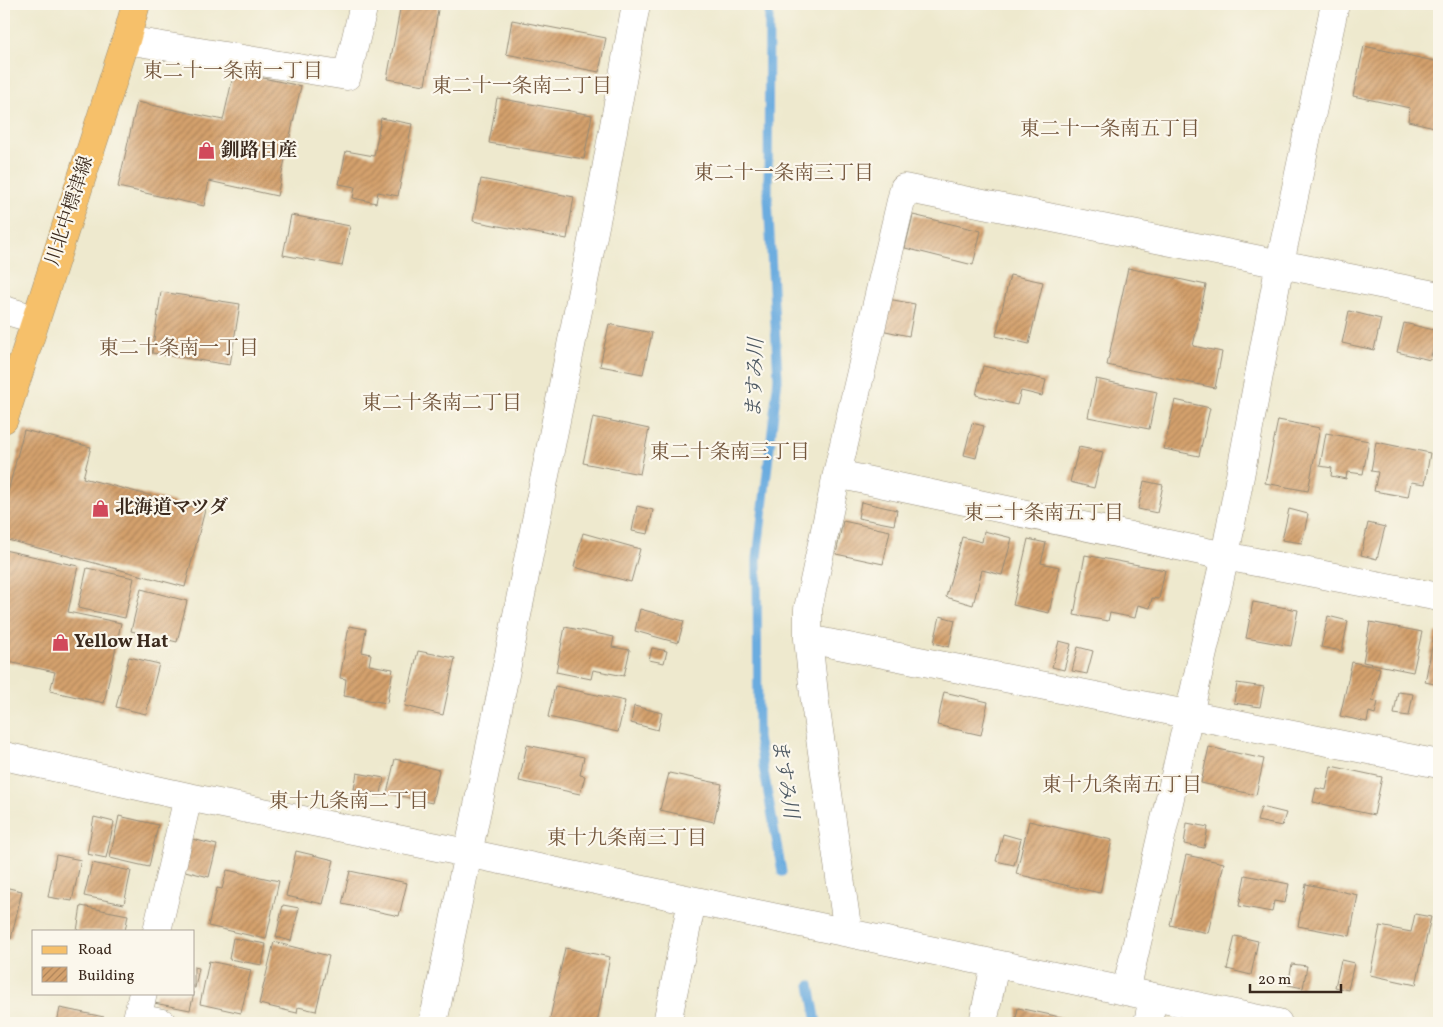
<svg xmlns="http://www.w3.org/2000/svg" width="1443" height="1027" viewBox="0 0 1443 1027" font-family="Vollkorn,'Noto Serif JP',serif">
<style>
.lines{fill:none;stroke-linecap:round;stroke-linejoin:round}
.stream{stroke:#6bacdf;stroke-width:9}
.building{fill:url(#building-hatch)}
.minor-casing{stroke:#948a76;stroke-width:29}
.major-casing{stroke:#948a76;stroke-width:29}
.minor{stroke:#fff;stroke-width:28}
.major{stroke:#f6c06b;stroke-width:28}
.labels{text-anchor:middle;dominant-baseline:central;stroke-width:4.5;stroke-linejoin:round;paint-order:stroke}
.poi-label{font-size:19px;font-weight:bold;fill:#3b2a1e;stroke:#fbf7ec;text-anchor:start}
.street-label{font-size:19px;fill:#3b2a1e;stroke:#fbf7ec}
.neighbourhood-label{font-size:20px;fill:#71543a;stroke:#fbf7ec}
.water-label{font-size:20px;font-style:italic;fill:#4c5862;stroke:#fbf7ec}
</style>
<defs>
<pattern id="building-hatch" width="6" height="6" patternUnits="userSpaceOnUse" patternTransform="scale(1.25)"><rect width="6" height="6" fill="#d4a16d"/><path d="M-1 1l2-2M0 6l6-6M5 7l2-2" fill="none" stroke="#ad8359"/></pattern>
</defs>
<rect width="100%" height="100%" fill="#fbf7ec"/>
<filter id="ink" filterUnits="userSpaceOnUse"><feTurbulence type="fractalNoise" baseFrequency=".02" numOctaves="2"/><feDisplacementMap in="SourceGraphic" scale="10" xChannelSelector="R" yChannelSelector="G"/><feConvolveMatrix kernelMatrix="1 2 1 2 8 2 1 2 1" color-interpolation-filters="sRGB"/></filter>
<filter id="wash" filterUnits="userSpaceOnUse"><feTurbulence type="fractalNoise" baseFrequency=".0096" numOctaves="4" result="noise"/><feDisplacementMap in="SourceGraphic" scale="20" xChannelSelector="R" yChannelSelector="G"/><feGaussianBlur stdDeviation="1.12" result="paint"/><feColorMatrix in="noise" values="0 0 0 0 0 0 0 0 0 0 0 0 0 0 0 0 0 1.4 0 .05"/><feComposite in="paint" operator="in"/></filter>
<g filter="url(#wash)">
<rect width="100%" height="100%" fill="#eee9ce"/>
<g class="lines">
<path class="stream" d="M 769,4 L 768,199 L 778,378 L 757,559 L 758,738 L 782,872
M 810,985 L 817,1023"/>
</g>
<g id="blocks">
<path class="building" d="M 401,4 L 439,4 L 425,85 L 387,79 Z
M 512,20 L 606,38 L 599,72 L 506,54 Z
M 1364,46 L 1439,62 L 1439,128 L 1408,121 L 1410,108 L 1353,96 Z
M 234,72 L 301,86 L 277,196 L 209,181 L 204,206 L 118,187 L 137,102 L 223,120 Z
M 497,98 L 592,115 L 584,159 L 489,143 Z
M 381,118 L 412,124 L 398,196 L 378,192 L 376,203 L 353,198 L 355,187 L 339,184 L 346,151 L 374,156 Z
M 481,179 L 574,197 L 567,239 L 473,221 Z
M 291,215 L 350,226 L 342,266 L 283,255 Z
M 913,215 L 981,231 L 973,265 L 905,248 Z
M 1128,268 L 1206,285 L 1193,346 L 1222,352 L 1215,388 L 1107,365 Z
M 1010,275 L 1043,282 L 1029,344 L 996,336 Z
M 161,292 L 240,304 L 230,365 L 152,353 Z
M 888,299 L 915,304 L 909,336 L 881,330 Z
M 1349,311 L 1381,319 L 1374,350 L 1342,343 Z
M 1404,323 L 1438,331 L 1430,360 L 1397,352 Z
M 609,324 L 652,333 L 643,374 L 600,366 Z
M 983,366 L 1046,380 L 1042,396 L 1021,391 L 1017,405 L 976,395 Z
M 1096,379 L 1157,392 L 1149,429 L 1088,417 Z
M 1175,400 L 1210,408 L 1199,456 L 1164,449 Z
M 593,417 L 649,429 L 640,474 L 583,463 Z
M 1278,420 L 1320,428 L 1308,491 L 1265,483 Z
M 972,423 L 984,426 L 976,458 L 964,455 Z
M 24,430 L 91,447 L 83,478 L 205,510 L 185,587 L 4,539 L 4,507 Z
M 1326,433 L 1369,441 L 1363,474 L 1347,472 L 1346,479 L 1331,476 L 1332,468 L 1320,466 Z
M 1376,442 L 1430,453 L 1425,484 L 1411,482 L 1408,497 L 1374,491 L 1378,472 L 1371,471 Z
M 1079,447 L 1103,452 L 1094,488 L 1070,482 Z
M 1144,481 L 1163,485 L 1157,513 L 1138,509 Z
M 861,502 L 897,510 L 894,525 L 858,518 Z
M 637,506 L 653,510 L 648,534 L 632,531 Z
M 1289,509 L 1308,514 L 1302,543 L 1282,540 Z
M 843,521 L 890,531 L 883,564 L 836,554 Z
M 1368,523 L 1385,527 L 1377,559 L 1361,555 Z
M 984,531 L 1012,538 L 1002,575 L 982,570 L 973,605 L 946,597 L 962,537 L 982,542 Z
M 583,533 L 640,549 L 631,582 L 574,567 Z
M 1028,539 L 1046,543 L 1041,563 L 1059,567 L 1049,613 L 1013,605 Z
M 4,550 L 78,566 L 68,612 L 121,623 L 104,703 L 50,691 L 55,672 L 4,661 Z
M 1085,555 L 1165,570 L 1159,599 L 1152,598 L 1150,608 L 1138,605 L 1135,618 L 1110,613 L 1108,621 L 1074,615 Z
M 87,568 L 134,578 L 125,618 L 78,608 Z
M 141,589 L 187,601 L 177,642 L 131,631 Z
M 1253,602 L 1298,610 L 1291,646 L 1246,638 Z
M 640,609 L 684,621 L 678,643 L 635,631 Z
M 940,616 L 955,620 L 949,647 L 934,643 Z
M 1328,616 L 1348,621 L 1342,651 L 1321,647 Z
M 1370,622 L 1422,632 L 1413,672 L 1363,662 Z
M 349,626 L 366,629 L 362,652 L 371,654 L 369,665 L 393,669 L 387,703 L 344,696 L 346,679 L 340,678 Z
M 565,627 L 614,637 L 612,647 L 630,650 L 624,676 L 593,670 L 591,679 L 556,672 Z
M 1435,632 L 1439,633 L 1439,685 L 1425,682 Z
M 1059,641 L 1071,644 L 1064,670 L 1052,667 Z
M 1078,647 L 1093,651 L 1087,674 L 1072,671 Z
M 652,648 L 667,651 L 664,663 L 649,660 Z
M 418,651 L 455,658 L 443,715 L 405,706 Z
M 129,657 L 159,664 L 146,714 L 116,707 Z
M 1352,662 L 1380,668 L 1372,701 L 1378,702 L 1375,714 L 1369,712 L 1367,722 L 1340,716 Z
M 1237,683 L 1264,687 L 1260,707 L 1234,703 Z
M 555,686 L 625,701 L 618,732 L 548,717 Z
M 944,692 L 988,702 L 981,735 L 937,725 Z
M 1398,692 L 1413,694 L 1409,716 L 1394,714 Z
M 634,706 L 662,713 L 658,730 L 631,723 Z
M 527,745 L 584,757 L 580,775 L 585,776 L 580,794 L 519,781 Z
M 1209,747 L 1264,759 L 1256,795 L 1201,783 Z
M 395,759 L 439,770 L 432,803 L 387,793 Z
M 1331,766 L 1382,777 L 1374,815 L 1313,802 L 1316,788 L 1326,790 Z
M 357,773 L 384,778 L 381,794 L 354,789 Z
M 669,773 L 722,784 L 714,822 L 660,810 Z
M 1261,807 L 1286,813 L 1282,826 L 1257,821 Z
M 119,816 L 158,825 L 149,867 L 110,858 Z
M 94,817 L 114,822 L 106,858 L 87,854 Z
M 1029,821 L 1112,840 L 1100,893 L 1016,874 Z
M 1187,823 L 1208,827 L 1204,848 L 1184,844 Z
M 1003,834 L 1021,839 L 1014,865 L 996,861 Z
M 192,839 L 217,845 L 209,877 L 185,871 Z
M 296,851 L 334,860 L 323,904 L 286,896 Z
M 56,855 L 81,860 L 72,901 L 48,897 Z
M 1186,855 L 1224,863 L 1208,933 L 1170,925 Z
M 92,863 L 131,871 L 124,904 L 84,896 Z
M 227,870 L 279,881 L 266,939 L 208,926 L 217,888 L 222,889 Z
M 350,871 L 407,883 L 399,916 L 342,904 Z
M 1245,875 L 1289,884 L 1285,903 L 1274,901 L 1272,912 L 1239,906 Z
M 1306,884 L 1358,895 L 1350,936 L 1298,926 Z
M 4,887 L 22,891 L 11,939 L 4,937 Z
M 283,905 L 299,908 L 291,941 L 276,937 Z
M 81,906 L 128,915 L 125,931 L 77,931 Z
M 1415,914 L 1431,917 L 1416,985 L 1370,975 L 1380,926 L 1411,932 Z
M 1235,936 L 1258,941 L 1251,975 L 1227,969 Z
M 233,938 L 266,944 L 262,965 L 229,959 Z
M 274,942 L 329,956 L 316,1011 L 298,1007 L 297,1013 L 259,1004 Z
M 565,948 L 610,957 L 597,1023 L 549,1023 Z
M 1341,960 L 1354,963 L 1348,990 L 1335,987 Z
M 209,961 L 251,970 L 241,1013 L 200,1004 Z
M 1292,964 L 1307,966 L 1303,988 L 1288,985 Z
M 194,967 L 199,968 L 195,988 L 194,988 Z
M 156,993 L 194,993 L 190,1010 L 154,1003 Z
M 60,1008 L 104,1017 L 102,1023 L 57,1023 Z
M 1018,1008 L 1084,1022 L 1083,1023 L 1015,1023 Z"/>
</g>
</g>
<g filter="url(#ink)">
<use href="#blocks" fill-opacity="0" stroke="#948a76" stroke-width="1"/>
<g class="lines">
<defs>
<path id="minor" d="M 126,40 L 347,76 L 364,4
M 4,310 L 35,319
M 837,474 L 1225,556 L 1439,597
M 808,639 L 1439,764
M 4,756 L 188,797 L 467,853 L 1278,1023
M 157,931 L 188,797
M 848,933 L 815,703 L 808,639 L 808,609 L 837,474 L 904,188 L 1439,296
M 1126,991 L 1225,556 L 1280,263 L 1335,4
M 137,1018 L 162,1023
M 136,1023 L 143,993
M 433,1023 L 507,665 L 603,186 L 636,4
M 667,1023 L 692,901
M 983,1023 L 995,964
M 1148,1023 L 1153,997"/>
<path id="major" d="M 4,419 L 126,40 L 136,4"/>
</defs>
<use href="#minor" class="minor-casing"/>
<use href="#major" class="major-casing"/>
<use href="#minor" class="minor"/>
<use href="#major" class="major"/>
</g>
</g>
<defs>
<symbol id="shop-bare" viewBox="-9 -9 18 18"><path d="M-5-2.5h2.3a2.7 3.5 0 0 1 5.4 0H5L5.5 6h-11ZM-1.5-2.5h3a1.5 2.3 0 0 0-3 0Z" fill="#d1495b" stroke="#fbf7ec" stroke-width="2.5" paint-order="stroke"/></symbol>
</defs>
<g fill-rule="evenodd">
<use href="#shop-bare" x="194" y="138" width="25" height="25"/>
<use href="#shop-bare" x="88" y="496" width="25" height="25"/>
<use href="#shop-bare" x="48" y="630" width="25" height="25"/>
</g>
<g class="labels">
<g class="poi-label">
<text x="221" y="151">釧路日産</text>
<text x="115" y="508">北海道マツダ</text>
<text x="74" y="642">Yellow Hat</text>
</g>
<g class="street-label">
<text transform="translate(70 211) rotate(-72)">川北中標津線</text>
</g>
<g class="neighbourhood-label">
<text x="233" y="72">東二十一条南一丁目</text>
<text x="522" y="87">東二十一条南二丁目</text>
<text x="1110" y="130">東二十一条南五丁目</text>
<text x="784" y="174">東二十一条南三丁目</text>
<text x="179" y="349">東二十条南一丁目</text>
<text x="442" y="404">東二十条南二丁目</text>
<text x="730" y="453">東二十条南三丁目</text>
<text x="1044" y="514">東二十条南五丁目</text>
<text x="1122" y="786">東十九条南五丁目</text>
<text x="349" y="802">東十九条南二丁目</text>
<text x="627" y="839">東十九条南三丁目</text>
</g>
<g class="water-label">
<text transform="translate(756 378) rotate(-88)">ますみ川</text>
<text transform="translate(784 779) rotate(81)">ますみ川</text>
</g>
</g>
<rect width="1443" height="1027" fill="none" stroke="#fbf7ec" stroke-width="20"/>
<rect x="32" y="930" width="162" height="65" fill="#fbf7ec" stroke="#aea59a"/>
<rect x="42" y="946" width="25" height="8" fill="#f6c06b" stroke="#aea59a"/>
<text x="78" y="954" font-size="15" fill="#3b2a1e">Road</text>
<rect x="42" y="967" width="25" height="15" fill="url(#building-hatch)" stroke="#aea59a"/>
<text x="78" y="980" font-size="15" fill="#3b2a1e">Building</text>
<path d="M1250 984v8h91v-8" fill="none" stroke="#3b2a1e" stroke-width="2.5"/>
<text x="1258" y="984" font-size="15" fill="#3b2a1e" stroke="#fbf7ec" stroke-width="4" paint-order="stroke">20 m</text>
</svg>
